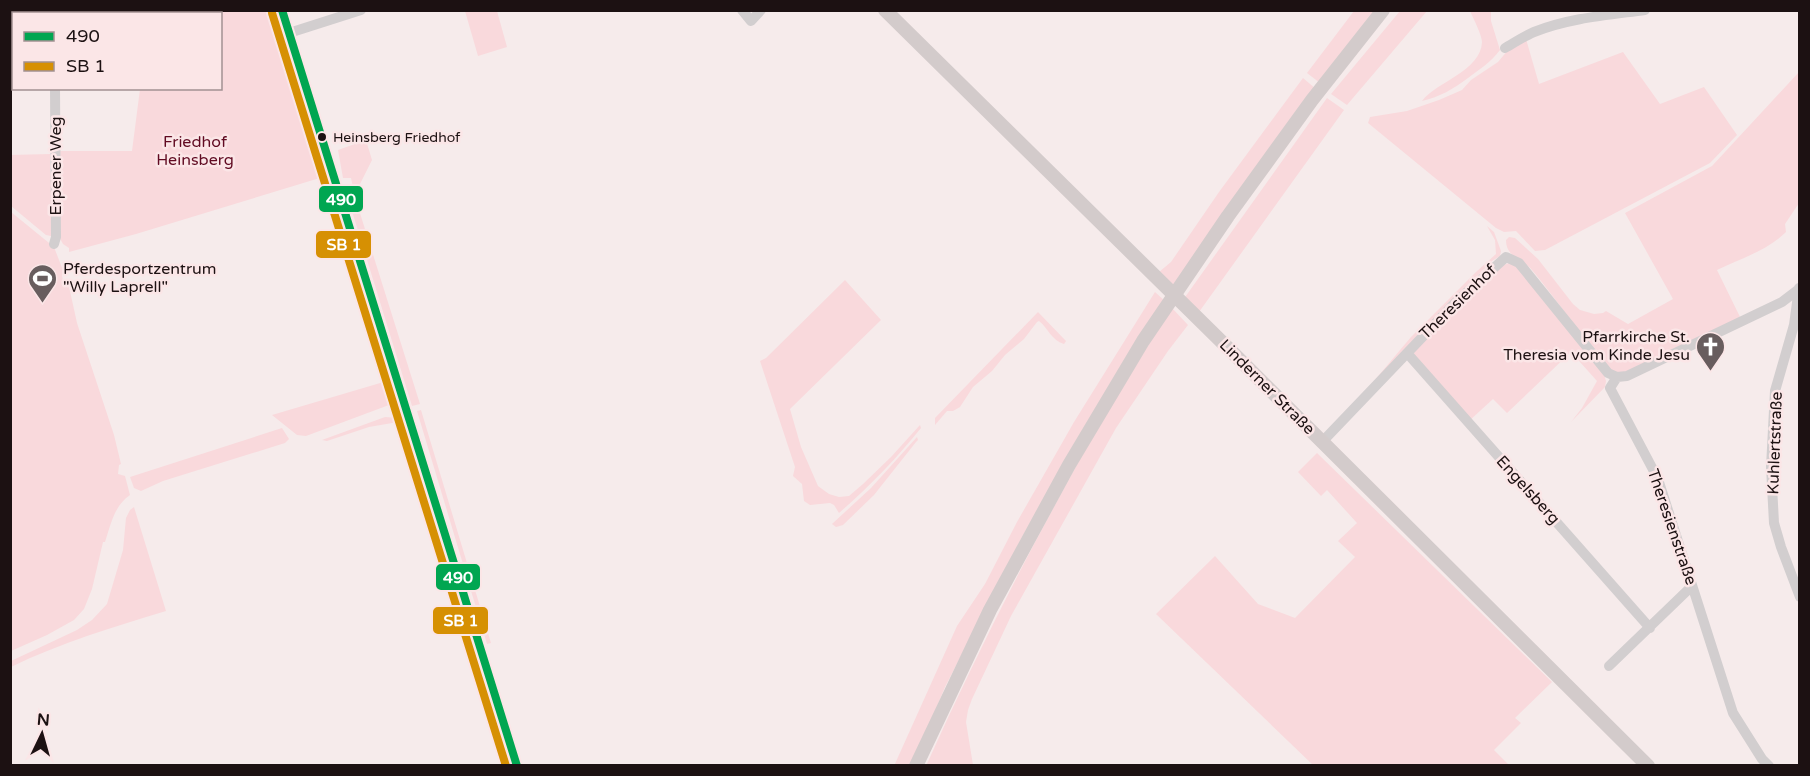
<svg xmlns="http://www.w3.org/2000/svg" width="1810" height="776" viewBox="0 0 1810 776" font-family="'Varela Round',sans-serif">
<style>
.green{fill:#f9d9dc}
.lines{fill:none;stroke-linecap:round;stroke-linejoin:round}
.minor{stroke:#d2cecf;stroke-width:10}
.major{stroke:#d3cbcb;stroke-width:14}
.bus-1-casing{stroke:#fbe6e7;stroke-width:12}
.bus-2-casing{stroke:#fbe6e7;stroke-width:12}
.bus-1{stroke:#00a651;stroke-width:8}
.bus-2{stroke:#d69003;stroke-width:8}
.bus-dot{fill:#1c1112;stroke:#fbe6e7;stroke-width:2}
.labels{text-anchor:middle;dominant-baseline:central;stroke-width:5;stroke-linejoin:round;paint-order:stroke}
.bus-label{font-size:14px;fill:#1c1112;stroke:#fbe6e7;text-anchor:start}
.park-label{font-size:16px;fill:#610b22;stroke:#fbe6e7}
.street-label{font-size:16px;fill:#1c1112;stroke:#fbe6e7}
.poi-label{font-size:16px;fill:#1c1112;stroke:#fbe6e7;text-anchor:start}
.line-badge{stroke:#fbe6e7;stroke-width:2}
.badge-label{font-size:16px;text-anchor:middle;font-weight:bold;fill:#fff}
</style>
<rect width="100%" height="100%" fill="#f6ebeb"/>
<path class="green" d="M 150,11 L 266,11 L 285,71 L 289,70 L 290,75 L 296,74 L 298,77 L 383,355 L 391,387 L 389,405 L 306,436 L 297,435 L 272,415 L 387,381 L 323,177 L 136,234 L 69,252 L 69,248 L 63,244 L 58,235 L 57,151 L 132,151 L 140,89 L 220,88 L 220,14 L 150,13 Z
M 465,11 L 497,11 L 507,47 L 478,56 Z
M 1354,11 L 1376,11 L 1320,83 L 1307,73 Z
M 1400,11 L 1427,11 L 1347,105 L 1331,94 Z
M 1470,11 L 1491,11 L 1491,21 L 1500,50 C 1490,63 1481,68 1468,78 C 1453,89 1440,97 1422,101 C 1436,82 1481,71 1482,42 C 1482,35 1473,18 1470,11 Z
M 1526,39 L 1539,84 L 1623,52 L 1660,104 L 1704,87 L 1737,135 L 1710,163 L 1545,250 L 1535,251 L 1516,231 L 1504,232 L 1496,228 L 1368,123 L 1370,117 L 1407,111 L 1439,100 L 1462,90 L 1471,80 L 1498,62 L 1508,50 Z
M 1799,72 L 1799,203 L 1785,224 L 1786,232 C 1768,250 1740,259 1717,270 L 1741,319 L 1625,374 L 1609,371 C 1582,338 1559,302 1532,270 C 1522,259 1506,257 1506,240 L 1509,237 L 1515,238 L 1538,259 L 1573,304 L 1580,310 L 1594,314 L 1603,313 L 1606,311 L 1628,324 L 1673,299 L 1625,213 L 1712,166 Z
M 1303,78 L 1316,89 L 1173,291 L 1159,272 L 1171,262 L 1219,192 Z
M 1327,98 L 1344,110 L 1199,312 L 1183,300 Z
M 366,140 L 372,160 L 356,192 L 359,210 L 420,404 L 412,406 L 347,195 L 354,192 L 351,178 L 343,178 L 338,150 Z
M 50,154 L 53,233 L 51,236 L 46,235 L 11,206 L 10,155 Z
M 11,212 L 54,247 L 64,273 L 62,275 L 63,281 L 68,282 L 77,323 L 114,435 L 121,464 L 119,465 L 118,474 L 125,476 L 130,495 C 114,506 111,524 105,542 L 103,542 L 92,589 L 84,609 L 74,620 L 47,635 L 11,651 Z
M 1487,226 L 1494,232 L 1501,251 L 1500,256 L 1492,261 L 1369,387 L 1411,337 L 1476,272 L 1496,254 L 1495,240 Z
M 1509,263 L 1518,267 L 1603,371 L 1606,381 L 1605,387 L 1571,422 L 1582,408 L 1597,381 L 1571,352 L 1507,413 L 1493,399 L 1469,421 L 1410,353 L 1468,295 L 1504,265 Z
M 845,280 L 881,320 L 790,409 L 801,447 L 818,486 L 829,494 L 839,497 L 849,496 L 863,484 L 891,457 L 920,425 L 921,428 C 896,459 869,487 839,513 L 834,505 L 830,503 L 810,505 L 804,501 L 802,484 L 793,476 L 795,467 L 760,361 L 766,358 Z
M 1155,292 L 1166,302 L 1111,383 L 1022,537 L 945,687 L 913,765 L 894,766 L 957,626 L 985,584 L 1017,522 L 1074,422 Z
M 1172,308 L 1188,325 L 1168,351 L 1116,428 L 1011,616 L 972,699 L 968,710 L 966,722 L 973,765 L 926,766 C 974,659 1027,554 1084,452 C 1111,403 1142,355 1172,308 Z
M 1038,312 L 1066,341 L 1064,344 C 1051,340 1048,328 1039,321 L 1037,322 L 1024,339 L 1005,355 L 992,371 L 973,387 L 960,407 L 953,411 L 947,411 L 935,425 L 935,418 Z
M 421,410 L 491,643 L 487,644 L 417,411 Z
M 385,417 L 399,418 L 404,424 L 418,461 L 512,765 L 507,765 L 412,461 L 398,422 L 369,427 L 327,441 L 322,440 Z
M 282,428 L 289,439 L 285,443 L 163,481 L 141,491 L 134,488 L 130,477 Z
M 917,437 L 918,440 L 916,442 L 874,495 L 843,525 L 836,527 L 832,524 L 871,488 Z
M 1317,453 L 1552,682 L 1515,718 L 1521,723 L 1494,750 L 1509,765 L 1313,765 L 1156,614 L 1215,556 L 1258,604 L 1295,618 L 1355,557 L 1338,541 L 1357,523 L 1327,490 L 1321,496 L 1298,472 Z
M 134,507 L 166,611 C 113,627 60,643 11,667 L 11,661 L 77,630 L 92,620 L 107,604 L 123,550 L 126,518 L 130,510 Z"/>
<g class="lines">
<path class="minor" d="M 55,10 L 55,14
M 282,10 L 517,766
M 742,10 L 751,21 L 761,10
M 289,33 L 361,10
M 1505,48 C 1514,43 1524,36 1534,32 C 1569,18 1608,15 1645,10
M 54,244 L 56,237 L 55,88
M 1799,288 L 1794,325 L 1775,391 L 1771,467 L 1774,523 L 1781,547 L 1800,597
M 1407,353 L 1650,628
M 1322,442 L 1455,303 L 1506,257 L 1519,263 L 1608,373 L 1617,377
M 1609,666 L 1692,586
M 1769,766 L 1762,759 L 1733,713 L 1658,479 L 1610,388 L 1617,377 L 1627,376 L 1782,302 L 1799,289"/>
<path class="major" d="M 885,10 L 1231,351 L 1648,766
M 916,766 L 990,610 L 1069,465 L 1143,341 L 1228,216 L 1312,100 L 1383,10"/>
<defs>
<path id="bus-1" d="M 282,10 L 517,766"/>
<path id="bus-2" d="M 272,13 L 506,766"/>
</defs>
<use href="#bus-1" class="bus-1-casing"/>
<use href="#bus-2" class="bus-2-casing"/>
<use href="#bus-1" class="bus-1"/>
<use href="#bus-2" class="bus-2"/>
</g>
<defs>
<symbol id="stadium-pin" viewBox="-11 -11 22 30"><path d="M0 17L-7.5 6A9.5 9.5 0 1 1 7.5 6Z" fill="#685d5e" stroke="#fbe6e7"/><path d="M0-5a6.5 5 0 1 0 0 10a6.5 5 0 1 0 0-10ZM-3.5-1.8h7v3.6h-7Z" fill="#fff"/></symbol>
<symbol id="church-pin" viewBox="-11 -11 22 30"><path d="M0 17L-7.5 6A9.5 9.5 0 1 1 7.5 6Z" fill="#685d5e" stroke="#fbe6e7"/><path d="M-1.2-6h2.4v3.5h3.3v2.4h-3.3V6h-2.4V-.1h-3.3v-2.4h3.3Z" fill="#fff"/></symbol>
</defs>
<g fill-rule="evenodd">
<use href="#stadium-pin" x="26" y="262" width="33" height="45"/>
<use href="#church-pin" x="1694" y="330" width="33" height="45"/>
</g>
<circle class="bus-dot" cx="322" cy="137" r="5"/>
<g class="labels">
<g class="bus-label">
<text x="333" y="137">Heinsberg Friedhof</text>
</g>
<g class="park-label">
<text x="195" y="142">Friedhof<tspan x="195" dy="18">Heinsberg</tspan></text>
</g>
<g class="street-label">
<text transform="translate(56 166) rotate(-90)">Erpener Weg</text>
<text transform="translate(1458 302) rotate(-44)">Theresienhof</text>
<text transform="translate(1267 387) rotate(45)">Linderner Straße</text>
<text transform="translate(1775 443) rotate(-88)">Kuhlertstraße</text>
<text transform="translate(1528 490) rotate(48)">Engelsberg</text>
<text transform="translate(1672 527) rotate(71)">Theresienstraße</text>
</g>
<g class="poi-label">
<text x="63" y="269">Pferdesportzentrum<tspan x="63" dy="18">"Willy Laprell"</tspan></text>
<text x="1690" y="337" text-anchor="end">Pfarrkirche St.<tspan x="1690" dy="18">Theresia vom Kinde Jesu</tspan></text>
</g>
</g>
<g class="line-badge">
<rect x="318" y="185" width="46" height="28" rx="6" fill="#00a651"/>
<rect x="315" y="230" width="57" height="29" rx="6" fill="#d69003"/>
<rect x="435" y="563" width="46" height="28" rx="6" fill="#00a651"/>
<rect x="432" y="606" width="57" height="29" rx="6" fill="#d69003"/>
</g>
<g class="badge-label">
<text x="341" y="205">490</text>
<text x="344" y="250">SB 1</text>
<text x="458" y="583">490</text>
<text x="461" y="626">SB 1</text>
</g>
<rect width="1810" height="776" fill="none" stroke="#1c1112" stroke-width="24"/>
<rect x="12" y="12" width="210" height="78" fill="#fbe6e7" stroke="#a29192" stroke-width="1.5"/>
<rect x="24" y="32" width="30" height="9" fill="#00a651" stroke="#a29192" stroke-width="1.5"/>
<text x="66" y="42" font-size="18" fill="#1c1112">490</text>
<rect x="24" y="62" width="30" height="9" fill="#d69003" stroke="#a29192" stroke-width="1.5"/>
<text x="66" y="72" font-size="18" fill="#1c1112">SB 1</text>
<g transform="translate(42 734) rotate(5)" stroke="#fbe6e7" stroke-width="4.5" paint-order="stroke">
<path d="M0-4.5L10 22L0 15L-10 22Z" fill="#1c1112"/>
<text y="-9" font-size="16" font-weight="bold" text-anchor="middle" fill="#1c1112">N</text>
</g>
</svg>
